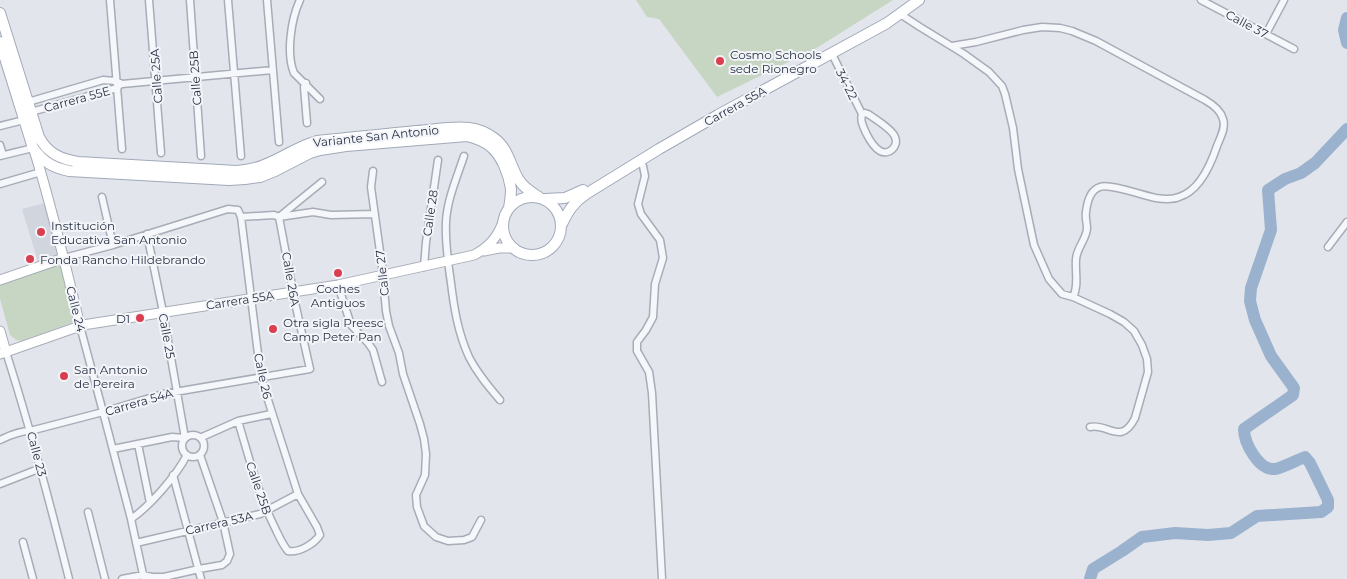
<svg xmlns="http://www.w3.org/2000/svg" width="1347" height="579" viewBox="0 0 1347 579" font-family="Montserrat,sans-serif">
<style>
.built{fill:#d0d5de}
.green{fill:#c7d6c3}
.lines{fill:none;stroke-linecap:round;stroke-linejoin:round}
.river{stroke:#9bb2ce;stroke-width:12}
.street-casing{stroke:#a7acb7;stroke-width:9}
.secondary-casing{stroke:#a7acb7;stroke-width:11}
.primary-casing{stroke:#a1a9b9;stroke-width:12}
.street{stroke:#f6f7fa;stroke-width:6}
.secondary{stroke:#fff;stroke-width:9}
.primary{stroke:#fff;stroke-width:10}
.poi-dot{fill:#da3f50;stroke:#f3f5f9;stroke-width:2}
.labels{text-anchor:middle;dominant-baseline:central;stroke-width:4;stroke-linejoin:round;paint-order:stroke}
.street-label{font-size:12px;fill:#293246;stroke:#f3f5f9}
.poi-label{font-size:12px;fill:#293246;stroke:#f3f5f9;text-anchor:start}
</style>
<rect width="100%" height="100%" fill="#e2e6ec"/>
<path class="built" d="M 45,203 L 60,256 L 38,262 L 22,209 Z"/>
<path class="green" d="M 636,0 L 893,0 L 815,49 L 717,97 L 659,19 L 647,17 Z
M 54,266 L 60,266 L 64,268 L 76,317 L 74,322 L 21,341 L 16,340 L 10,335 L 0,299 L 0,283 Z"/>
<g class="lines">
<path class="river" d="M 1347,18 L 1344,30 L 1347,43
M 1090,579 L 1093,569 L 1122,551 L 1142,537 L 1175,533 L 1208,535 L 1231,533 L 1257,516 L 1321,512 L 1328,507 L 1328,500 L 1310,463 L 1305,457 C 1297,460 1282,468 1275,469 C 1259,471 1244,443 1244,429 L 1293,395 L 1294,388 L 1271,356 L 1255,320 L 1250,301 L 1251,288 L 1271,230 L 1268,190 L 1285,179 L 1301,173 L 1315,163 L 1347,129"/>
<defs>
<path id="street" d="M 110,0 L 122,149
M 149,0 L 161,153
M 190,0 L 201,156
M 228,0 L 241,156
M 267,0 L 279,142
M 300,0 C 291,19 286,54 294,73 L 320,99
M 1201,0 L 1294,49
M 900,14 L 920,27 L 964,54 L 989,72 L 1002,86 L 1005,94 L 1013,128 L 1018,169 L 1034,245 L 1049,279 L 1062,294 L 1073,297 L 1110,314 L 1124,322 L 1134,331 L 1142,345 L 1147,359 L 1148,372 L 1135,418 C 1121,446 1108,423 1090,427
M 1266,34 L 1284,0
M 952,46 L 976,42 L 1023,30 L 1042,27 L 1060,28 L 1072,31 L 1096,41 L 1205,100 C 1212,104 1221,111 1223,119 C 1226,128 1220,138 1217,146 C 1211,164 1199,191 1179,197 C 1172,200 1163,199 1156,198 C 1144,196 1109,183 1100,187 C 1090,190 1087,203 1086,212 C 1085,218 1087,223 1087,228 C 1087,239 1076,248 1076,260 C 1075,272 1079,286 1073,297
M 832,54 L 862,114 C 860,121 863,126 866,133 C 869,139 873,147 880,151 C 889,156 899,146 895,137 C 892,129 875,119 868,114 L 865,113 L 862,114
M 306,83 L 304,87 L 307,123
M 28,102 L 103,80 L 116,81 L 122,84 L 273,70
M 31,112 L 117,88 L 119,86
M 0,126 L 24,120
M 0,145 L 3,155
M 0,156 L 33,148
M 464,156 C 457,177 447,200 446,222 C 445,242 448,263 451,283 C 454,308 458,333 469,357 C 477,373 488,386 500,400
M 640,161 L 643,166 L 645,176 L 638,204 L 641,214 L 660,240 L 663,258 L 655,284 L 653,317 L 646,330 L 637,342 L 637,351 L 649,372 L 652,393 L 662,579
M 373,171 L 371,187 L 382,266 L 386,311 L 389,326 L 399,353 L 403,374 L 420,424 L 424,439 L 426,454 L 425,475 L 416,495 L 417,507 L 424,526 L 436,537 L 448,541 L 464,540 L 472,537 L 481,520
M 0,184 L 41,172
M 102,197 L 113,245
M 241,217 L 274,215 L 279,217 L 313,212 L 331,215 L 375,214
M 1328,247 L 1347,222
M 64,258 L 113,245 L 228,209 L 238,210 L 241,217 L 261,378 L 298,494 L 317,527 L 320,535 C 314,544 299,553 288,551 C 282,544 279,536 275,528 C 258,494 249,457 238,421
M 424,267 L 426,242 L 438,160
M 338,285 L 351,325 L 368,343 L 373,350 L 382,382
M 80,326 L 103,412 L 131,519 L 144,579
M 6,352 C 30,427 50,503 69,579
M182 446a11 11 0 1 1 22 0a11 11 0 1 1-22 0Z
M 202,437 L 238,421 L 271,414
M 0,440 C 10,435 19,431 30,431 L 103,412 L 163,394 L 310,369 L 296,307 L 279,217 L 322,182
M 138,444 L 150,503
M 113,449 L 172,437 L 185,438 L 163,312 L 147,234
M 173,475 L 201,579
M 0,484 L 41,468
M 88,512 L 105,579
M 131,519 C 150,506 176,476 187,455
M 23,542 L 33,579
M 136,543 L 260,514 L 298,494
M 122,579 L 143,575 L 152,577 L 164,577 L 199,569 L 222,565 L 227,561 L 230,554 L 223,522 L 200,455"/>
<path id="secondary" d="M 34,150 C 52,207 66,267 80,326
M 484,251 L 499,248 L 514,248
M 0,280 L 64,258
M 0,331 L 6,352
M 0,354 L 83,325 L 338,285 L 474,255 C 489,247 497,238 503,222"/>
<path id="primary" d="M 0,13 L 39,137 C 48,154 61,159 78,162 L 237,171 C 247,170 255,169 264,165 C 283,158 298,146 317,141 C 350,138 383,134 416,131 C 433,130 452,126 469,128 C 478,129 487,133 494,138 C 509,149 510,166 519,180 C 524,188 531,192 539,197
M 0,42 L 33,148 C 44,162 51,167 69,171 L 229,180 L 245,179 L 260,177 L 275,171 L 310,153 L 320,150 L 346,146 L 467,136 C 475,138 484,141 491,147 C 502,156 509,175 511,189 C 511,195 510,202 509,208
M503 226a29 29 0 1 1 58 0a29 29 0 1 1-58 0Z
M 545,199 L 565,198 L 583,190
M 562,224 C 568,211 574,202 586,194 L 659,149 L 718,115 L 867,34 L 887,23 L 919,0"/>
</defs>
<use href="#street" class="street-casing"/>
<use href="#secondary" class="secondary-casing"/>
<use href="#primary" class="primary-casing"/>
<use href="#street" class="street"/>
<use href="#secondary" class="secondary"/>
<use href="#primary" class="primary"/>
</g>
<g class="poi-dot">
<circle cx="720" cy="61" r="5"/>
<circle cx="41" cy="232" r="5"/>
<circle cx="30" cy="259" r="5"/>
<circle cx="338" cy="273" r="5"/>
<circle cx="140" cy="318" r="5"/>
<circle cx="273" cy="329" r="5"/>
<circle cx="64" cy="376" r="5"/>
</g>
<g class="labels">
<g class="street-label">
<text transform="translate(1247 24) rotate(28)">Calle 37</text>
<text transform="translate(156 76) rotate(-94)">Calle 25A</text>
<text transform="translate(195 78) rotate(-94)">Calle 25B</text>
<text transform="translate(847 84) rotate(63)">34-22</text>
<text transform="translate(77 99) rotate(-15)">Carrera 55E</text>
<text transform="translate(735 106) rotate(-29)">Carrera 55A</text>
<text transform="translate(376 136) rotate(-6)">Variante San Antonio</text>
<text transform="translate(430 213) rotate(-82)">Calle 28</text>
<text transform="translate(382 273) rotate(-96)">Calle 27</text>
<text transform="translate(291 279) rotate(80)">Calle 26A</text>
<text transform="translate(240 300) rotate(-9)">Carrera 55A</text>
<text transform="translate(76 309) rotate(76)">Calle 24</text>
<text transform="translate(167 336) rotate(80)">Calle 25</text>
<text transform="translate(263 376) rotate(78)">Calle 26</text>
<text transform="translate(139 402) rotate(-16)">Carrera 54A</text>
<text transform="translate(37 454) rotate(75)">Calle 23</text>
<text transform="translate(259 488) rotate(71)">Calle 25B</text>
<text transform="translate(219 523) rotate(-13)">Carrera 53A</text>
</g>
<g class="poi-label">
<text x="730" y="54">Cosmo Schools<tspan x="730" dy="14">sede Rionegro</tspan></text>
<text x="51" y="225">Institución<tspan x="51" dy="14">Educativa San Antonio</tspan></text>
<text x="40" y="259">Fonda Rancho Hildebrando</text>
<text x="338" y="288" text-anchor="middle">Coches<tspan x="338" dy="14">Antiguos</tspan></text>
<text x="130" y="318" text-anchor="end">D1</text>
<text x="283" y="322">Otra sigla Preesc<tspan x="283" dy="14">Camp Peter Pan</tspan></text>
<text x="74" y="369">San Antonio<tspan x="74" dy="14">de Pereira</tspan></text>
</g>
</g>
</svg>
